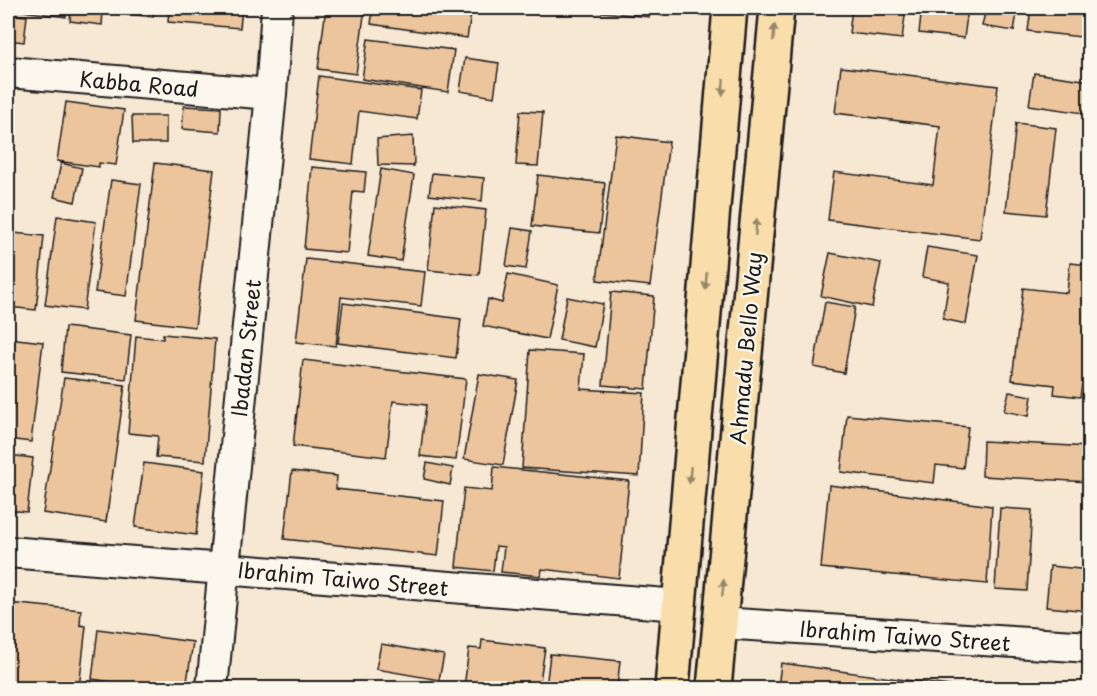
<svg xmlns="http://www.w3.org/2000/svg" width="1097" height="696" viewBox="0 0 1097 696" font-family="'Playpen Sans',sans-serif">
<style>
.building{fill:#edc59d;stroke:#1c1c1c;stroke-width:1.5}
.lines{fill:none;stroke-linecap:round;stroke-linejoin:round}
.minor-casing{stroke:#1c1c1c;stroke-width:34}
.primary-casing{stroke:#1c1c1c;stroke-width:38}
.minor{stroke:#fbf7ec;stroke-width:30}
.primary{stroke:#f9deab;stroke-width:33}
.oneway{fill:#96876b}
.labels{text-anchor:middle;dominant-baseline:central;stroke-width:4.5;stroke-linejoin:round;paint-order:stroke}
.street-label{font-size:21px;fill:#1c1c1c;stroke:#fbf7ec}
</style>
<rect width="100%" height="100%" fill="#f7e8d4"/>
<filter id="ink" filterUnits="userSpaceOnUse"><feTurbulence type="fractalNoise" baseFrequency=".0167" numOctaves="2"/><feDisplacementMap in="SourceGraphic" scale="12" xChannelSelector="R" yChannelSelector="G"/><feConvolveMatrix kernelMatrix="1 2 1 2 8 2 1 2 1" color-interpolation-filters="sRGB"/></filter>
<g filter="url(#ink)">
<path class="building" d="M 8,8 L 67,8 L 66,17 L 8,9 Z
M 71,8 L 154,8 L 153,17 L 103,11 L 102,25 L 70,21 Z
M 169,8 L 242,8 L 240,28 L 168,22 Z
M 326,8 L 365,8 L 356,74 L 318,69 Z
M 373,8 L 425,8 L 471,14 L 467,38 L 371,24 Z
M 564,8 L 650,8 L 649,17 Z
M 852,8 L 906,8 L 902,39 L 849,33 Z
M 922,8 L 968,8 L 964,38 L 919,33 Z
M 986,8 L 1018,8 L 1014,31 L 982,26 Z
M 1031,8 L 1090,8 L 1090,38 L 1028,31 Z
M 8,14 L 27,16 L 24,42 L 8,40 Z
M 368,39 L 454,50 L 448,92 L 362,79 Z
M 465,58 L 499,63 L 494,97 L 460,91 Z
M 841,67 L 998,86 L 980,239 L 828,220 L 834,172 L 933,185 L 940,126 L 835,113 Z
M 1034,73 L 1090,81 L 1090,114 L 1029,105 Z
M 319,76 L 421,90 L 417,119 L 359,111 L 353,164 L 309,159 Z
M 66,102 L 124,110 L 116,165 L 99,163 L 99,167 L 57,161 Z
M 184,106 L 221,108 L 220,132 L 182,129 Z
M 520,111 L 543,112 L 538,166 L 516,165 Z
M 132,116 L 166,116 L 166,143 L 133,143 Z
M 1016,123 L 1056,128 L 1046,215 L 1006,211 Z
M 616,135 L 669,142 L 650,286 L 597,280 Z
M 413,136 L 414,166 L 378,165 L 377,139 Z
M 61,163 L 82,168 L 75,202 L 54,197 Z
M 155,163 L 214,170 L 195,327 L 136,320 Z
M 312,167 L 366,172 L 364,192 L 353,191 L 347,253 L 304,249 Z
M 381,169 L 414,175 L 401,261 L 368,256 Z
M 432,173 L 484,178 L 482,201 L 429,195 Z
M 538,175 L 605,183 L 599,233 L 532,226 Z
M 111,180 L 141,184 L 126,296 L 95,292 Z
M 435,204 L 486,210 L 479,275 L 428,270 Z
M 57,216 L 96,222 L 84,310 L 45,305 Z
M 512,228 L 532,231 L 526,269 L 506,266 Z
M 13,233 L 44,236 L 36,310 L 8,307 L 8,274 Z
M 927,247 L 978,255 L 966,324 L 943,319 L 949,282 L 922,277 Z
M 830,253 L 881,263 L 872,307 L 821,296 Z
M 306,259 L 425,272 L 421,306 L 341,297 L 336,346 L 296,342 Z
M 1070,263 L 1090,265 L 1090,386 L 1082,385 L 1080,397 L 1054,394 L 1055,385 L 1012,380 L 1023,288 L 1067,293 Z
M 508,274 L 558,285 L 547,339 L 483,326 L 488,299 L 502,303 Z
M 611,292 L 654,296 L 646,389 L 603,385 Z
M 567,297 L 603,304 L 595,347 L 559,340 Z
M 825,302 L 855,307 L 844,373 L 814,367 Z
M 343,303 L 461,319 L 456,358 L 338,343 Z
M 65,327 L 131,335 L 126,379 L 61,372 Z
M 163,334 L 215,339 L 205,461 L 156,457 L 158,436 L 128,433 L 136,336 L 163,339 Z
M 8,338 L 43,342 L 31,442 L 8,439 Z
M 530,350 L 584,354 L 581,389 L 644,393 L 639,476 L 522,468 Z
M 303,360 L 466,379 L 456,460 L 420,456 L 426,405 L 393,401 L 386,457 L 293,446 Z
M 479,374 L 518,380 L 503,465 L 464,459 Z
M 64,378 L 125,385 L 106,522 L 43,513 Z
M 1009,392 L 1032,396 L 1029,416 L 1004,411 Z
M 847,415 L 968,427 L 963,468 L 936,465 L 934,483 L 841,472 Z
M 983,441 L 1090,447 L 1090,482 L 982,476 Z
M 8,455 L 33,458 L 27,512 L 8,510 Z
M 144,463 L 204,471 L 196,535 L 135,527 Z
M 427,463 L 453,468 L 450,485 L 424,479 Z
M 494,467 L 629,481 L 619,578 L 542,569 L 541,576 L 501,572 L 504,547 L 496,546 L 493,571 L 456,567 L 464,488 L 492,491 Z
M 292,471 L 337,476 L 336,489 L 444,501 L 438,556 L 284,539 Z
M 829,485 L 992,506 L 987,584 L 821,568 Z
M 1000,508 L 1032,510 L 1027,591 L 995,589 Z
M 1050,566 L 1090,570 L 1090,611 L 1046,607 Z
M 8,603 L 81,610 L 80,625 L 86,626 L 79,688 L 8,688 Z
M 98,629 L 193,642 L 186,688 L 138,688 L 139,686 L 92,679 Z
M 482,640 L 545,648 L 539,688 L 464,688 L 469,648 L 481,649 Z
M 381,644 L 444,655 L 439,680 L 376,669 Z
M 550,654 L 620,661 L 617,688 L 546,688 Z
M 781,663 L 964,688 L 778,688 Z
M 89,684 L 123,686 L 123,688 L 89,688 Z"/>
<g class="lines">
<defs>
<path id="minor" d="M 8,72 L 271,94
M 8,552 L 679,605
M 720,623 L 1090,647
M 212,688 L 271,94 L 277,8"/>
<path id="primary" d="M 672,688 L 730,8
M 714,688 L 777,8"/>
</defs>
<use href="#minor" class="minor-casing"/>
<use href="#primary" class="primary-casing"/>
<use href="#minor" class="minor"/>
<use href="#primary" class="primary"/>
</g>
<defs><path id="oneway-solid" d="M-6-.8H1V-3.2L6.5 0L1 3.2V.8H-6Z" transform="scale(1.5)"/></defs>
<g class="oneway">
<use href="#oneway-solid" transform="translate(774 33) rotate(-85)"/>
<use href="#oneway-solid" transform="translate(723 87) rotate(95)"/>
<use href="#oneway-solid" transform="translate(756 227) rotate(-85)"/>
<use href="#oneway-solid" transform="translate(706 281) rotate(95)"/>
<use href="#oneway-solid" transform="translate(690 475) rotate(95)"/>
<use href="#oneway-solid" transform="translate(723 588) rotate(-85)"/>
</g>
</g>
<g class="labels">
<g class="street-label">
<text transform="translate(139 83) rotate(5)">Kabba Road</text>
<text transform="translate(245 348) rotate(-84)">Ibadan Street</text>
<text transform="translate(745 348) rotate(-85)">Ahmadu Bello Way</text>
<text transform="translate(343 578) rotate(5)">Ibrahim Taiwo Street</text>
<text transform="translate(905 635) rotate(4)">Ibrahim Taiwo Street</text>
</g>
</g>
<rect width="1097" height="696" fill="none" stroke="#fbf7ec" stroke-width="30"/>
<rect x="15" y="15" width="1067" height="666" fill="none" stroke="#1c1c1c" stroke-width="2" filter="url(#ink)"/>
</svg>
